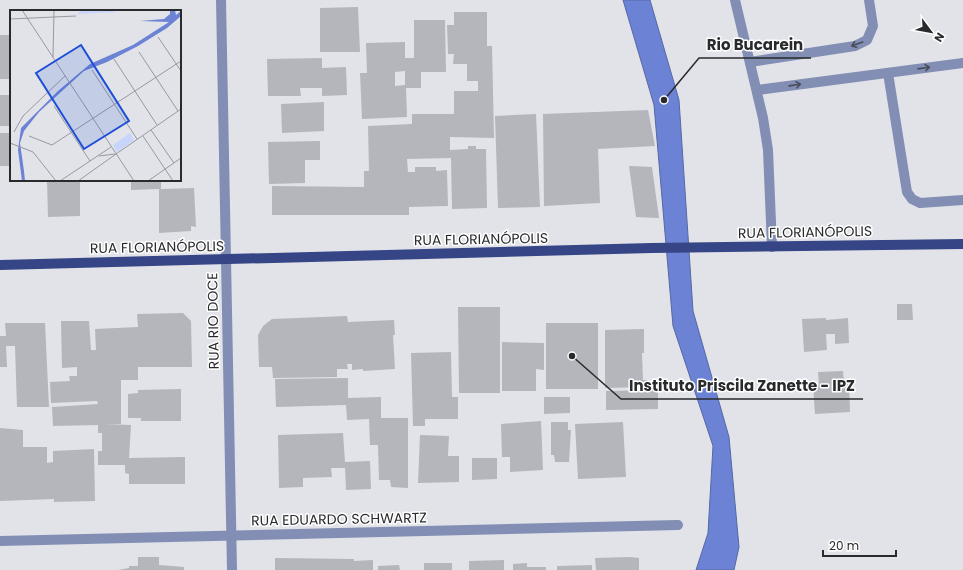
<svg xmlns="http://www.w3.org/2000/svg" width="963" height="570" viewBox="0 0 963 570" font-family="Poppins,sans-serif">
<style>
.water{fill:#6b82d5;stroke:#5768a2}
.building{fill:#b4b6bc;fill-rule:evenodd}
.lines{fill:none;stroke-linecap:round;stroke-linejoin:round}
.lane{stroke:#828eb3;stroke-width:10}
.street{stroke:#828eb3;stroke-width:10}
.primary{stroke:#354585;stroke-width:10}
.oneway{stroke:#484d5b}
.labels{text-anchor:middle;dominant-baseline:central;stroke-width:3;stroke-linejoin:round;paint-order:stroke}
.street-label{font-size:14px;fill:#292a2c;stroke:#fff}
.inset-road{fill:none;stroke:#97999d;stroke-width:1}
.view{fill:#1d4ed8;fill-opacity:0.15;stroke:#1d4ed8;stroke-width:2}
.inset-edge{fill:none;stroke:#292a2c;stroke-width:2}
.leader{fill:none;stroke:#292a2c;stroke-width:1.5}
.callout-dot{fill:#292a2c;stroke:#fff;stroke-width:1.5}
.callout-label{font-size:15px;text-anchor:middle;font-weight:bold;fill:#292a2c;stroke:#fff;stroke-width:3;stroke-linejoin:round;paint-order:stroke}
</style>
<rect width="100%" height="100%" fill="#e1e3e9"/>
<path class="water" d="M 623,0 L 650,0 L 679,100 L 693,311 L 729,437 L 739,547 L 734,570 L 696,570 L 708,533 L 713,446 L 673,326 L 654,105 Z"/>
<path class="building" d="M 358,7 L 360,52 L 320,52 L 320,8 Z
M 454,12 L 487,12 L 487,46 L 492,46 L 494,138 L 450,137 L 450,150 L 468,149 L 468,146 L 476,146 L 476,149 L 486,149 L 487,208 L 452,209 L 451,158 L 407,159 L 408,172 L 415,172 L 415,167 L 436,167 L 436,171 L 447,170 L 448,206 L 409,207 L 409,215 L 272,215 L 272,186 L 364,187 L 364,171 L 369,171 L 368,126 L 412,124 L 412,114 L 454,114 L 454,91 L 478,91 L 478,81 L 467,81 L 467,64 L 453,64 L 454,54 L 448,54 L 447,25 L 454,25 Z
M 414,20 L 445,20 L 446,72 L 421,72 L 421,88 L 406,88 L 407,117 L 362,119 L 360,73 L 367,73 L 366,43 L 405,42 L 405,58 L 414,58 ZM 405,71 L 405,85 L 395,86 L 395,72 Z
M 0,35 L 11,35 L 11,79 L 0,79 Z
M 322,58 L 322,68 L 346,67 L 347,95 L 322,96 L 322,88 L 300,88 L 301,96 L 268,96 L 267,59 Z
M 0,95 L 11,95 L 11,126 L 0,126 Z
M 324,102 L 324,131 L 282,133 L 281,104 Z
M 648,110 L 655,146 L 598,149 L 600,203 L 544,206 L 543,114 Z
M 536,114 L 540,207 L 498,208 L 495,116 Z
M 0,133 L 11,133 L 11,166 L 0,166 Z
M 320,141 L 320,160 L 305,160 L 305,183 L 269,184 L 268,142 Z
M 629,166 L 652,167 L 659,218 L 636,217 Z
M 47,180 L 80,180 L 80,216 L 48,217 Z
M 131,180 L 161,180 L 161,189 L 194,188 L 196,227 L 191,226 L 191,231 L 159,233 L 159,189 L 131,190 Z
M 897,304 L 912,304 L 913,320 L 897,320 Z
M 458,307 L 500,307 L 500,393 L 459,393 Z
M 183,313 L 191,321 L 192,367 L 138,367 L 138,380 L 121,380 L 121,424 L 105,424 L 131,425 L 129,458 L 185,457 L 185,484 L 129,484 L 129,474 L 125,473 L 125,465 L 98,465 L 98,451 L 102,451 L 102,433 L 98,433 L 98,425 L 53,426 L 52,407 L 98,404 L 97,401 L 51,403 L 50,382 L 70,381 L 69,376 L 77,376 L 77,367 L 62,368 L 61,321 L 89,321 L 91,350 L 96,350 L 95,329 L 138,327 L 137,314 Z
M 347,316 L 348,322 L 394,320 L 395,335 L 393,335 L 395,369 L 363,371 L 363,369 L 352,370 L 352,364 L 347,364 L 348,369 L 337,369 L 337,377 L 273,378 L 272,367 L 259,367 L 258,335 L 263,326 L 272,319 Z
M 826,318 L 826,320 L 848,318 L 849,343 L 835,344 L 835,334 L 826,334 L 827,350 L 804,352 L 802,319 Z
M 5,323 L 45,323 L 49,407 L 17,407 L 15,346 L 6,346 L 7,367 L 0,367 L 0,336 L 6,336 Z
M 546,323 L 598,323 L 598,389 L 546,389 Z
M 644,329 L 644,353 L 642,353 L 643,380 L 647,380 L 647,387 L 605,388 L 605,330 Z
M 502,342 L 544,343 L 544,370 L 536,369 L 536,391 L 502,391 Z
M 451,352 L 452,397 L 458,397 L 458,419 L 425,419 L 425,426 L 413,426 L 411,353 Z
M 843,371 L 844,383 L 849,383 L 850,412 L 815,414 L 813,385 L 819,385 L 818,372 Z
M 348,378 L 348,398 L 381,397 L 381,418 L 408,418 L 408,488 L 391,487 L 390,480 L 379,480 L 378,445 L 370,445 L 369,419 L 347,420 L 346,405 L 276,407 L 275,379 Z
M 181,389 L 181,421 L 141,421 L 141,418 L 128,418 L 128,394 L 138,393 L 138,390 Z
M 658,390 L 658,409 L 606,410 L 606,391 Z
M 544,397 L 570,397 L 570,413 L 544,414 Z
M 541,421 L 543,470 L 510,472 L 510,457 L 502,457 L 501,424 Z
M 551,422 L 568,422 L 568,430 L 571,430 L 569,462 L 555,462 L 554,455 L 551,455 Z
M 623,422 L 626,477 L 578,479 L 575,424 Z
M 0,428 L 23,430 L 23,447 L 47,447 L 47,463 L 53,462 L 53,451 L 94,449 L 95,501 L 54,502 L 54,499 L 0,501 Z
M 343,433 L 345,462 L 370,461 L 371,489 L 346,490 L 345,468 L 331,468 L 332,477 L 303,478 L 303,487 L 279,488 L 278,435 Z
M 420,435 L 449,436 L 448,456 L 459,456 L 459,482 L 418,483 Z
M 472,458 L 497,458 L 497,479 L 472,480 Z
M 138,557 L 159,557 L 159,565 L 184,567 L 184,570 L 118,570 L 129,568 L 129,566 L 138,566 Z
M 630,557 L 639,558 L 639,570 L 596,570 L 595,558 Z
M 275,558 L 354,559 L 354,561 L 373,560 L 373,570 L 275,570 Z
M 504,560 L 504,570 L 469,570 L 469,561 Z
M 424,563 L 452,563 L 452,570 L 424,570 Z
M 527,563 L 527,567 L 546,567 L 546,570 L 513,570 L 513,564 Z
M 399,565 L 400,570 L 378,570 L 378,566 Z
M 592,565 L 592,570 L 557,570 L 557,566 Z"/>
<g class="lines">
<path class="lane" d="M 750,62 L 855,46 L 867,40 L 873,26 L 869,0
M 888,73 L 907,192 L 912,199 L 920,203 L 963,200
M 757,90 L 963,63"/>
<path class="street" d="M 221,0 L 232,570
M 735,0 L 763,118 L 768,150 L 772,247
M 0,541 L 678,525"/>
<path class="primary" d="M 0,265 L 652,248 L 963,244"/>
</g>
<defs><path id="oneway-shaft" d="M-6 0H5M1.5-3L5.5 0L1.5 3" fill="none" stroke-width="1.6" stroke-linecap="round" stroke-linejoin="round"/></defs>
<g class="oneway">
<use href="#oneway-shaft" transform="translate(857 44) rotate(160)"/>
<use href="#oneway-shaft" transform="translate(924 68) rotate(-8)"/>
<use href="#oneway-shaft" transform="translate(795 85) rotate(-8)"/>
</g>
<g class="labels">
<g class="street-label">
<text transform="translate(805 232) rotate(-1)">RUA FLORIANÓPOLIS</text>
<text transform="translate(481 239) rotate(-1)">RUA FLORIANÓPOLIS</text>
<text transform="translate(157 247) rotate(-1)">RUA FLORIANÓPOLIS</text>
<text transform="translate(213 321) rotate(-91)">RUA RIO DOCE</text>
<text transform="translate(339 519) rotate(-1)">RUA EDUARDO SCHWARTZ</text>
</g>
</g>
<g transform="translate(10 10)">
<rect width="171" height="171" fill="#e1e3e9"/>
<path d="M 72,0 L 105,0 L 105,2 L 67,4 ZM 120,123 L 124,130 L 107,142 L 103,135 Z" fill="#c8d5fb"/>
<path d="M 160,0 L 165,0 L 166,5 L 171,1 L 171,6 L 157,18 L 128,36 L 97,52 L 74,61 L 29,102 L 14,121 L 10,133 L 14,161 L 15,171 L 12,171 L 8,140 L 11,118 L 48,81 L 80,54 L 123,35 L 159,12 L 130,11 L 154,9 L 160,4 Z" fill="#6b82d5"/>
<path class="inset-road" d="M 12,0 L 124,171M 44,7 L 66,6M 0,9 L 44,7M 148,27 L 171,61M 129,42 L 168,101M 43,47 L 44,0M 104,49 L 147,115M 82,60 L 127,129M 44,96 L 80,151M 141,120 L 164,153M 4,122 L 13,106 L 55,66M 19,126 L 42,135 L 171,51M 133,126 L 163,171M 0,133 L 23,142 L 46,171M 106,144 L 171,99M 89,146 L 105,144M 50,171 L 101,137M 68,171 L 106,144M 138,171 L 171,148"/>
<path class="view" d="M 71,35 L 119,111 L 74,139 L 26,63 Z"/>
<rect width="171" height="171" class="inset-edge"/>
</g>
<path class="leader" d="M664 100L699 58H811M572 356L621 399H863"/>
<g class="callout-dot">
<circle cx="664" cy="100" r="4"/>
<circle cx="572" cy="356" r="4"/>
</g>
<g class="callout-label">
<text x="755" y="50">Rio Bucarein</text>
<text x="742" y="391">Instituto Priscila Zanette - IPZ</text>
</g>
<g transform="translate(931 32) rotate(122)" stroke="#ffffff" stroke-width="3" paint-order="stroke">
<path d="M0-3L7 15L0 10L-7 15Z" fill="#292a2c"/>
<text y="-6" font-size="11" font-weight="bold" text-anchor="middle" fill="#292a2c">N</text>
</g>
<path d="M823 550v6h73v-6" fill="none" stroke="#292a2c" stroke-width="2"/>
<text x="829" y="550" font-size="12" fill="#292a2c" stroke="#ffffff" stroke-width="3" paint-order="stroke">20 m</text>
</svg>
